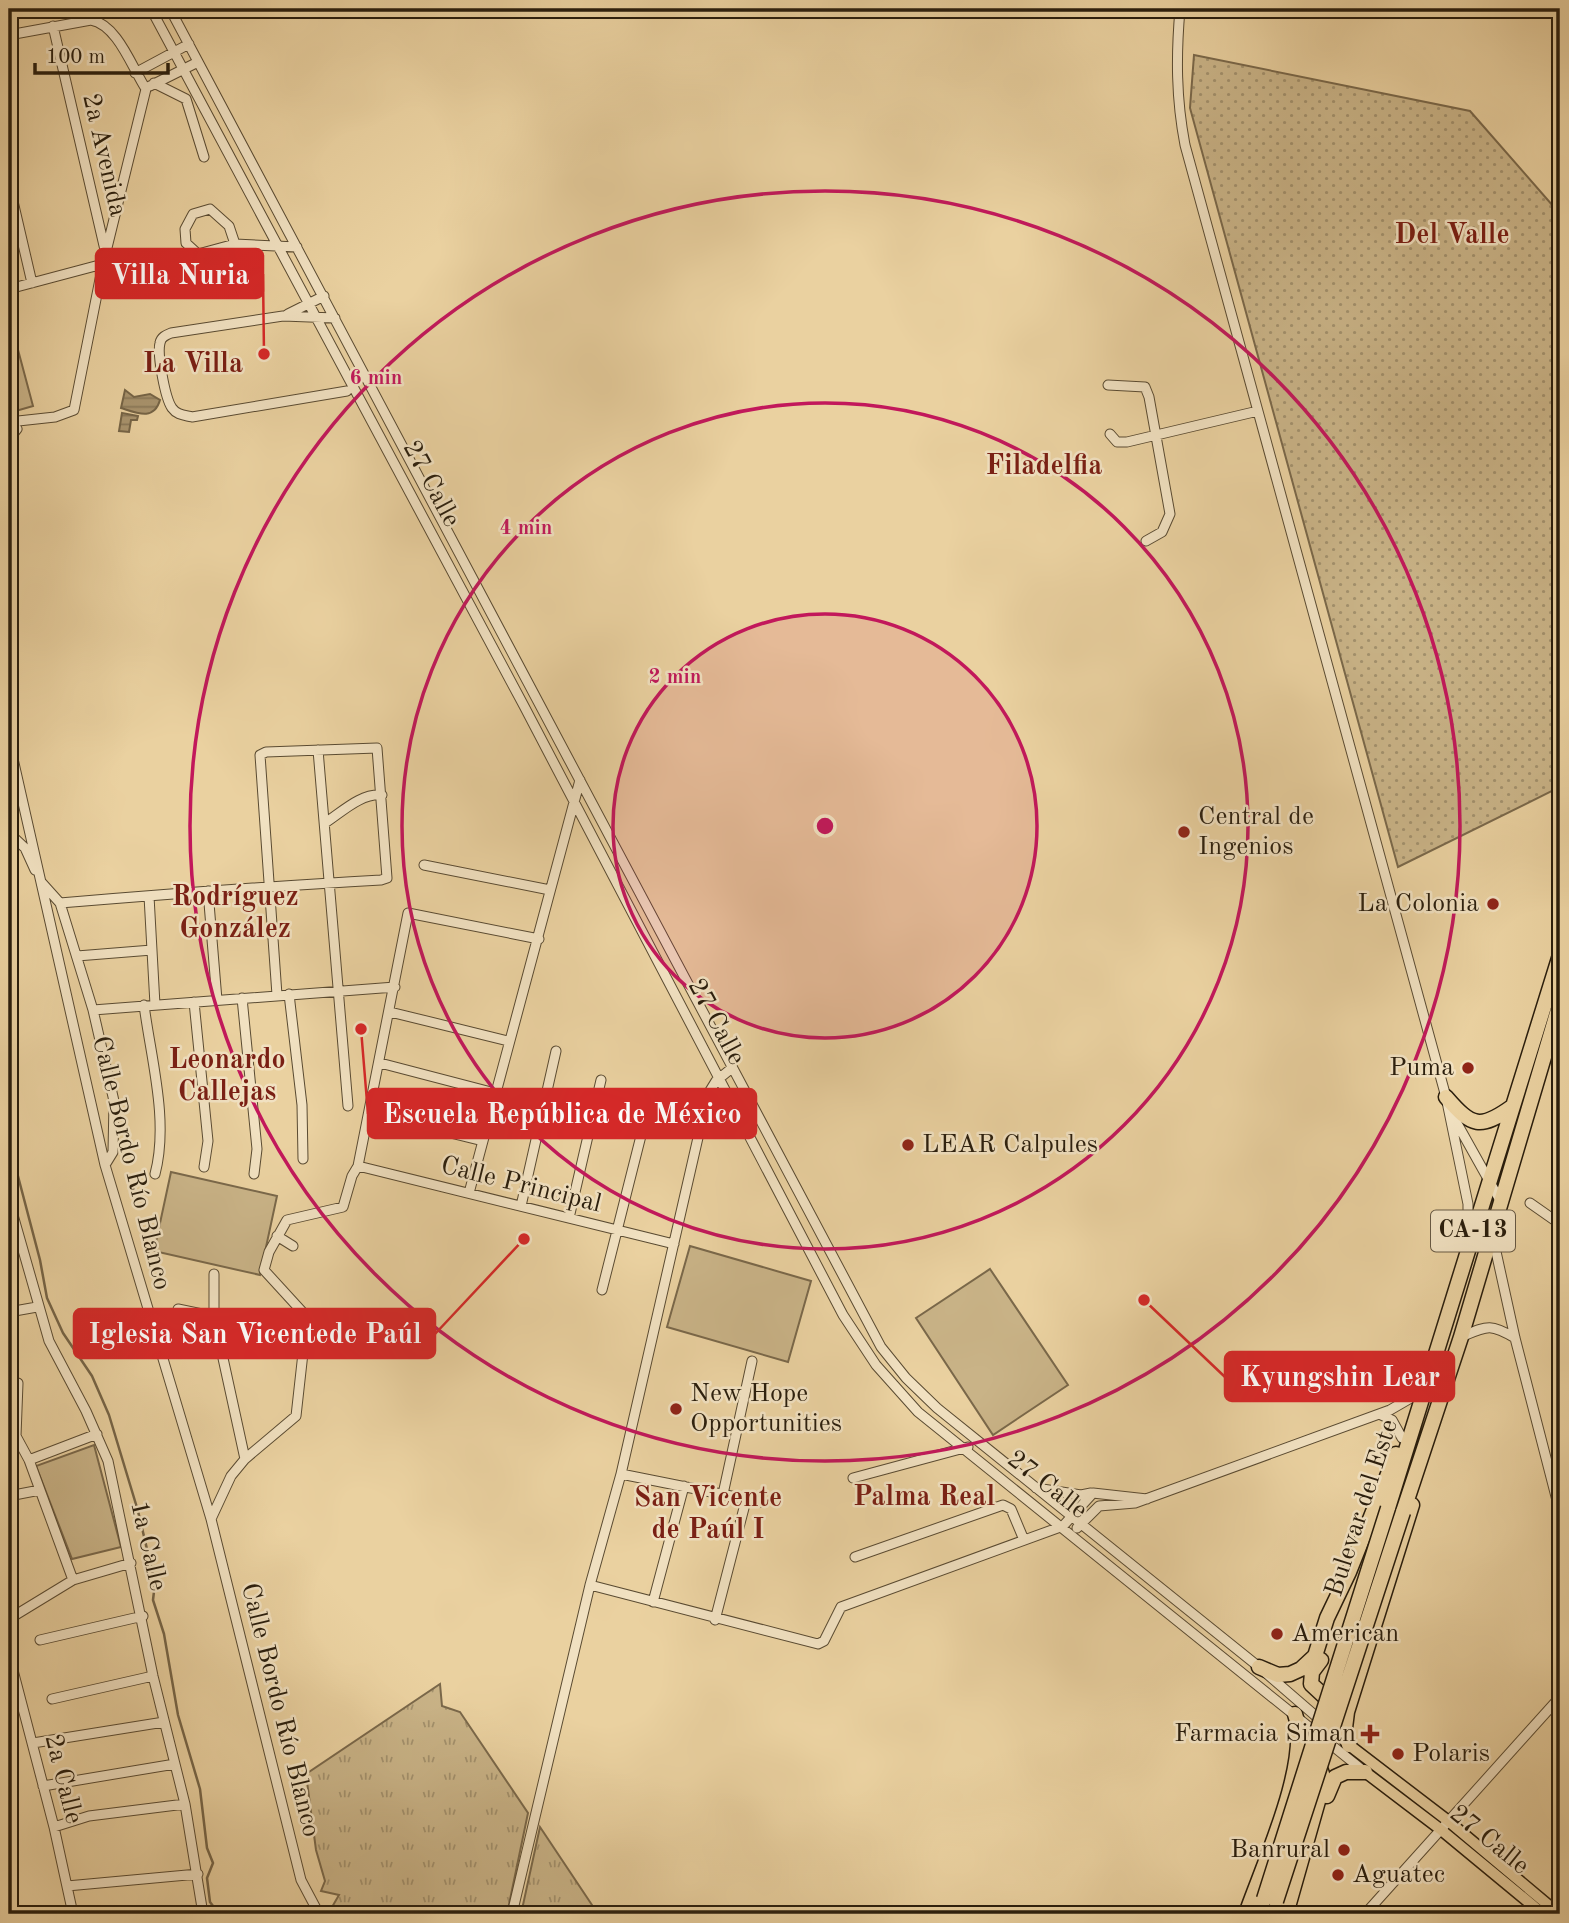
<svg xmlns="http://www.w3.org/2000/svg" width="1569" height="1923" viewBox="0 0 1569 1923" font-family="'Old Standard TT',serif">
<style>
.grass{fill:url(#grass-dots);stroke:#7a684a;stroke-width:2}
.park{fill:url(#park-tufts);stroke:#7a684a;stroke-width:2}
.pitch{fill:#c9b387;stroke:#7a684a;stroke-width:2}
.water{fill:url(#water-rules);stroke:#766547;stroke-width:2}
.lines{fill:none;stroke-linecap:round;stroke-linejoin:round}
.stream{stroke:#766547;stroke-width:2.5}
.minor-casing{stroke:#5a4b32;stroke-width:11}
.major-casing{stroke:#2a1e0d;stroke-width:13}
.highway-casing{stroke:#2a1e0d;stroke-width:17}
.minor{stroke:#f1e1c1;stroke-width:9}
.major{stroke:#ead1a0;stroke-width:10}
.highway{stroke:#ead1a0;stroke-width:14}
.highway-bridge-casing{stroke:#2a1e0d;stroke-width:17;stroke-linecap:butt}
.highway-bridge{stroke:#ead1a0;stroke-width:14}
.ring{fill:none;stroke:#c2185b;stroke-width:3.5}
.poi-dot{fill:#8f2418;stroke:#f1e1c1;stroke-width:2.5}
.labels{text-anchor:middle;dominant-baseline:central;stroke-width:5;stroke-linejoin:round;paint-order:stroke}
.shield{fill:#f1e1c1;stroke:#665843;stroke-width:2}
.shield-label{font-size:24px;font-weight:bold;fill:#2a1e0d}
.street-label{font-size:26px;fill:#2a1e0d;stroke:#f1e1c1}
.poi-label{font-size:26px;fill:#2a1e0d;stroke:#f1e1c1;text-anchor:start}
.neighbourhood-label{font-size:28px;font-weight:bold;fill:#7a1f14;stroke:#f1e1c1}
.centre{fill:#c2185b;stroke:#f1e1c1;stroke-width:3.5}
.ring-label{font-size:21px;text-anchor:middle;font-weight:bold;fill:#c2185b;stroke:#f1e1c1;stroke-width:5;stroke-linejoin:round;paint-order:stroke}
.leader{fill:none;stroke:#d62828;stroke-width:2.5}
.callout-dot{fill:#d62828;stroke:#f1e1c1;stroke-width:2.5}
.callout{fill:#d62828;stroke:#d62828;stroke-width:2.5}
.callout-label{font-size:28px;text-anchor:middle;font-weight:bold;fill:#fff}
</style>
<defs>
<pattern id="grass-dots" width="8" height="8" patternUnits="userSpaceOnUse" patternTransform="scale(1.75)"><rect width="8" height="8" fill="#c9b387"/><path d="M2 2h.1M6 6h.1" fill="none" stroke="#a3916d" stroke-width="1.8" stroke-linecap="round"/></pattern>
<pattern id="park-tufts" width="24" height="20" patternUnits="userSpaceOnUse" patternTransform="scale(1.75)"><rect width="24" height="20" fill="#c9b387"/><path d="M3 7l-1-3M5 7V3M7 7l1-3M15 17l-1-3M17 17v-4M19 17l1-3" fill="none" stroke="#a3916d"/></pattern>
<pattern id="water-rules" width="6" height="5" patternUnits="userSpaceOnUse" patternTransform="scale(1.75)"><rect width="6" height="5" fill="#a9946e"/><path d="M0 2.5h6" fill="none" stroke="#8a7859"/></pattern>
</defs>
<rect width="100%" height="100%" fill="#ead1a0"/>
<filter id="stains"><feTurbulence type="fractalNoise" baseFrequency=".00286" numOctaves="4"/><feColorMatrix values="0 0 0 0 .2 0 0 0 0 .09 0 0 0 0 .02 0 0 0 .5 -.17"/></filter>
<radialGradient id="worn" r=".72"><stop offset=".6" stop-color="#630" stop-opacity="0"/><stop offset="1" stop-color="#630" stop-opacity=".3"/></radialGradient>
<path class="grass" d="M 1194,55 L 1470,111 L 1560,214 L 1560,787 L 1398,867 L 1190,108 Z"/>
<path class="park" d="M 440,1684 L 442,1706 L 460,1712 L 528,1813 L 507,1914 L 328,1914 L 339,1895 L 321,1891 L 325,1881 L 316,1850 L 306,1774 Z
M 540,1827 L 598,1914 L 521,1914 Z"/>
<path class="pitch" d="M 9,316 L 33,406 L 9,413 Z
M 171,1172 L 277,1196 L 260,1275 L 154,1251 Z
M 690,1246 L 811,1281 L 788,1362 L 667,1327 Z
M 990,1269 L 1068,1385 L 993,1435 L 916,1318 Z
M 94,1445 L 121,1547 L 72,1559 L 36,1466 Z"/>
<path class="water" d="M 125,390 L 134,397 L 150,394 L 160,400 C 154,421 137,413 121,408 Z
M 122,413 L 138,416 L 137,420 L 131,420 L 129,432 L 119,431 Z"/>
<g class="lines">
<path class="stream" d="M 9,1142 L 40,1260 L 47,1298 L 63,1333 L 92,1376 L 109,1415 L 138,1511 L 155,1583 L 153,1600 L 164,1634 L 178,1715 L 200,1789 L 207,1848 L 213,1863 L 207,1878 L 210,1902 L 219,1914"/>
<defs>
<path id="minor" d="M 151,9 L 524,706 L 843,1315 L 876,1365 L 918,1412 L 1365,1772
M 170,9 L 881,1347 L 906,1378 L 937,1408 L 1259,1667 L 1348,1744
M 1180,9 C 1176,56 1176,98 1185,145 L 1446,1097 L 1468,1204 L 1468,1236
M 199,10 L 201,9
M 53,26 L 105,250
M 9,35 L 91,20 C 118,25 132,68 146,89
M 135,73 L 189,44
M 154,83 L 186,99 L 204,157
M 150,86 L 198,62
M 9,184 L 32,283
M 235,244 L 229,226 L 210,209 L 193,214 L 185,229 L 186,243 L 198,254 L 235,244 L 297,247
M 9,289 L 103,264
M 288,314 L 324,296
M 335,318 L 283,316 L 171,333 C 166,335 161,337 160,343 C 157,354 165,398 172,408 C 177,415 184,415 192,417 L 347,391
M 1108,385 L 1145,387 L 1149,397 L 1170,514 L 1162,532 L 1146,541
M 9,422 L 55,417 L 74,410 L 103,264 L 146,89
M 1110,434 L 1117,442 L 1127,442 L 1258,411
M 9,439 L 17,429 L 11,421
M 9,741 L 105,1165 L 211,1519 L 301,1880 L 319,1914
M 318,750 L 348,1106
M 325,823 C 342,812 361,793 382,795
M 9,833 L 25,848 L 35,870
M 424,865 L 550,890
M 42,883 L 60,903 L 93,1010 L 114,1101 L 113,1152 L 105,1165
M 208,891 L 217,1000
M 149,896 L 155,1005
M 60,903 C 167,894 274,886 381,880 L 387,878 L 377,748 L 266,752 L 260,755 L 277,995
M 77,956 L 152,950
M 289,994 L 302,1105 L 303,1159
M 242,998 L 257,1149 L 254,1174
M 194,1002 L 208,1141 L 204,1167
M 144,1005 C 151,1059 169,1121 155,1174
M 93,1010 L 395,987
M 390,1012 L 508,1041
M 380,1063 L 495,1093
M 369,1113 L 483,1141
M 1454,1118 L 1501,1202
M 358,1166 L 674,1244
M 469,1193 L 580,780
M 9,1201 L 49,1341 L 86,1411 L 108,1461 L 153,1676 L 185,1804 L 203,1914
M 1530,1203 L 1560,1224
M 521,1206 L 556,1051
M 569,1218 L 601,1080
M 277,1236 L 293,1246
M 1493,1238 L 1515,1338 L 1560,1512
M 214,1274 L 214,1317 L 245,1459
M 602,1290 L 647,1112
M 178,1309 L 260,1326 L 306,1327
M 9,1312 L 37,1307
M 1461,1337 C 1487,1326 1490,1323 1515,1338
M 18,1383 L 16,1436 L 29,1460 L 73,1580
M 1379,1414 L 1392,1420 L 1402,1438
M 29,1460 L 97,1434
M 621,1474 L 761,1502
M 853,1478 L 968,1447
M 1036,1488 L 1081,1495 L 1091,1493
M 723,1494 L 752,1361
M 9,1496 L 40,1490
M 211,1519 L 231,1476 L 245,1459 L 296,1416 L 307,1317 L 264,1270 L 269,1252 L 287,1220 L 343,1207 L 352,1176 L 358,1166 L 408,913 L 539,939
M 1077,1528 L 1099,1506 L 1135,1503 L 1390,1410 L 1409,1399 L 1420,1384
M 855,1557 L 1003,1505 L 1011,1509 L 1024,1540
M 590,1585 L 818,1644 L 824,1641 L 841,1607 L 1063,1526 L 1093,1493 L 1147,1499
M 653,1602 L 684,1486
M 9,1619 L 73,1580 L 131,1563
M 715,1620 L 744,1508
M 40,1640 L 143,1616
M 9,1655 L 54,1827 L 73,1914
M 52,1699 L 153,1676
M 33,1743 L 164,1722
M 43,1786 L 175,1764
M 54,1827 L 89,1816 L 185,1804
M 67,1886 L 198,1874
M 9,1911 L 10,1914
M 175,1914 L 203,1912
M 512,1914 L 590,1585 L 621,1474 L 708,1094 L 716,1081 L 732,1068
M 1365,1914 L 1560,1697"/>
<path id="major" d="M 1349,1745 L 1447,1820 L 1559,1914
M 1365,1772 L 1440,1829 L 1543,1914"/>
<path id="highway" d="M 1446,1097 C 1472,1127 1480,1130 1513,1106
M 1388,1508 L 1560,955
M 1403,1512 L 1461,1337 L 1560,1003
M 1321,1660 L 1312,1672 L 1311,1684 L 1325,1697 L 1337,1697
M 1259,1667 L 1278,1675 L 1290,1674 L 1301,1669 L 1315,1656 L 1327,1618 L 1349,1572 L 1396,1454
M 1349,1745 L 1345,1728 L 1347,1712 L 1412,1505
M 1327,1796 L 1335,1777 L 1346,1772 L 1365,1772
M 1246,1914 C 1263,1865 1311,1762 1295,1714
M 1259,1914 L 1264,1899
M 1286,1914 L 1324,1780 L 1321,1771 L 1313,1765"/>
</defs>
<use href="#minor" class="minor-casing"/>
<use href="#major" class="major-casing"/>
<use href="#highway" class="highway-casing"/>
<use href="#minor" class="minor"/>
<use href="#major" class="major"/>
<use href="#highway" class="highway"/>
<defs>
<path id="highway-bridge" d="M 1264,1899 L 1388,1508
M 1276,1901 L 1403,1512"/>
</defs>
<use href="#highway-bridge" class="highway-bridge-casing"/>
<use href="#highway-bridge" class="highway-bridge"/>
</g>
<circle cx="825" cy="826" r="212" fill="#c2185b" fill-opacity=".12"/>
<g class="ring">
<circle cx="825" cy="826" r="212"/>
<circle cx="825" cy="826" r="423"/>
<circle cx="825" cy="826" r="635"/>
</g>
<g class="poi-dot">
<circle cx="1184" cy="832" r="7"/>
<circle cx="1493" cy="904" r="7"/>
<circle cx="1468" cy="1068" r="7"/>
<circle cx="908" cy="1145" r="7"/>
<circle cx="676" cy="1409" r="7"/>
<circle cx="1277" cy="1634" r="7"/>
<path d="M1366.5 1723.5h7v7h7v7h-7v7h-7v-7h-7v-7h7z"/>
<circle cx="1398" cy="1754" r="7"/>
<circle cx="1344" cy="1850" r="7"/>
<circle cx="1338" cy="1875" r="7"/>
</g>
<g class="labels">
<rect class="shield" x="1431" y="1210.5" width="84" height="41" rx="5"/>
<g class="shield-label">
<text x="1473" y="1231">CA-13</text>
</g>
<g class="street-label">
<text transform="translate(104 155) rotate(77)">2a Avenida</text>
<text transform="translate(431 484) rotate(62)">27 Calle</text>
<text transform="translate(716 1022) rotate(62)">27 Calle</text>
<text transform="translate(131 1163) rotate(76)">Calle Bordo Río Blanco</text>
<text transform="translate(521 1185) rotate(14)">Calle Principal</text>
<text transform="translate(1047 1485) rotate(38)">27 Calle</text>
<text transform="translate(1362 1508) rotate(-72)">Bulevar del Este</text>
<text transform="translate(148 1546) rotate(77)">1a Calle</text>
<text transform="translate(280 1710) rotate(76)">Calle Bordo Río Blanco</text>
<text transform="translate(63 1779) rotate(76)">2a Calle</text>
<text transform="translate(1489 1840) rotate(39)">27 Calle</text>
</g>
<g class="poi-label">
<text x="1198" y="817">Central de<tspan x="1198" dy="30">Ingenios</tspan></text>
<text x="1479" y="904" text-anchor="end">La Colonia</text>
<text x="1454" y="1068" text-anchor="end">Puma</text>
<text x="922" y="1145">LEAR Calpules</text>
<text x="690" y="1394">New Hope<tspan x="690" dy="30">Opportunities</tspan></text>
<text x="1291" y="1634">American</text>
<text x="1356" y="1734" text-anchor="end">Farmacia Siman</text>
<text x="1412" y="1754">Polaris</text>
<text x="1330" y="1850" text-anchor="end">Banrural</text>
<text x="1352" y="1875">Aguatec</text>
</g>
<g class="neighbourhood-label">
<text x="1452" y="236">Del Valle</text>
<text x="193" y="365">La Villa</text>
<text x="1044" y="467">Filadelfia</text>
<text x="235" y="898">Rodríguez<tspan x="235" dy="32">González</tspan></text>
<text x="227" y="1061">Leonardo<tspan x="227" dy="32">Callejas</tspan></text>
<text x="924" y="1498">Palma Real</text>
<text x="708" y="1499">San Vicente<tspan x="708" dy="32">de Paúl I</tspan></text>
</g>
</g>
<circle cx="825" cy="826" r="10" class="centre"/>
<g class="ring-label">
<text x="376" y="384">6 min</text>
<text x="526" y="534">4 min</text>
<text x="675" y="683">2 min</text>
</g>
<path class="leader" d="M264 354L263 274M361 1029L368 1114M524 1239L435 1334M1144 1300L1225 1377"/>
<g class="callout-dot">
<circle cx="264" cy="354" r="7"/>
<circle cx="361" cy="1029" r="7"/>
<circle cx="524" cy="1239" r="7"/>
<circle cx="1144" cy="1300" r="7"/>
</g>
<g class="callout">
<rect x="96" y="249" width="167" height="49" rx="7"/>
<rect x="368" y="1089" width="388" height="49" rx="7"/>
<rect x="74" y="1309" width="361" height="49" rx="7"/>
<rect x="1225" y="1352" width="229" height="49" rx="7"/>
</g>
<g class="callout-label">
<text x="180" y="284">Villa Nuria</text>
<text x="562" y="1123">Escuela República de México</text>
<text x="255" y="1343">Iglesia San Vicentede Paúl</text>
<text x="1340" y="1386">Kyungshin Lear</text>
</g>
<rect width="1569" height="1923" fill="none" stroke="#ead1a0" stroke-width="35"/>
<rect x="10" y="10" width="1548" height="1902" fill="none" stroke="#2a1e0d" stroke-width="3.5"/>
<rect x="18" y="18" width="1534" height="1888" fill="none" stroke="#2a1e0d" stroke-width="2"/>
<path d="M35 63v10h133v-10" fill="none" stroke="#2a1e0d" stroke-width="3.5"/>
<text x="46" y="63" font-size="21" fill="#2a1e0d" stroke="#f1e1c1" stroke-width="5" paint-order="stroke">100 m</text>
<rect width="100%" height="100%" filter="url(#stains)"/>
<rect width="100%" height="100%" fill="url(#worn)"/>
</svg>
